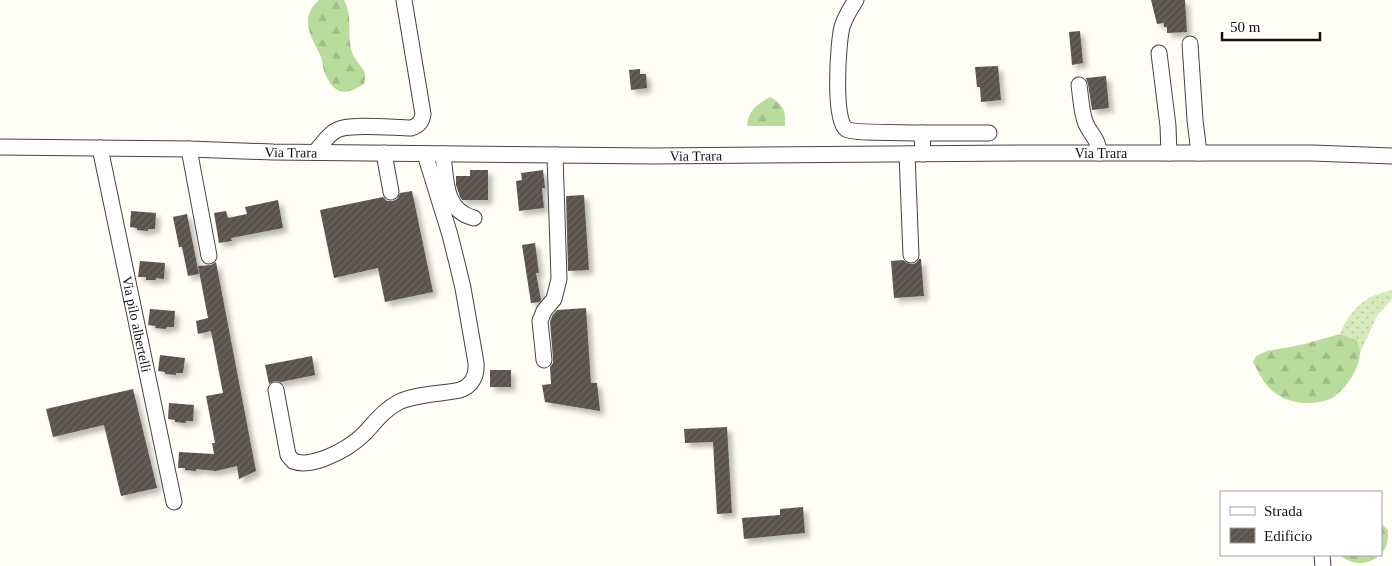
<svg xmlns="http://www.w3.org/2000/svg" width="1392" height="566" viewBox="0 0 1392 566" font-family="Georgia,serif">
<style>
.grass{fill:url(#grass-dots)}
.forest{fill:url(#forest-firs)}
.building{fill:url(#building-hatch);filter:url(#shadow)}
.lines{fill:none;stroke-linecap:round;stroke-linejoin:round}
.minor-casing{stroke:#444;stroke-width:17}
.minor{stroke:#fff;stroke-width:15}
.labels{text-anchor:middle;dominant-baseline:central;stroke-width:5;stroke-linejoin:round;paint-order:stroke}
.street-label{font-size:14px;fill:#111;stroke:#fff}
</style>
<defs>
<pattern id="grass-dots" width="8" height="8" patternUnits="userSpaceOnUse" patternTransform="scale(1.25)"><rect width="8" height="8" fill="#d5ebbd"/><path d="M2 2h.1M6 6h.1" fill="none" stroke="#b6c8a1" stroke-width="1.8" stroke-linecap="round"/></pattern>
<pattern id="forest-firs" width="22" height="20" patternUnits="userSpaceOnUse" patternTransform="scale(1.25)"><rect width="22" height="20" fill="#b9dc9c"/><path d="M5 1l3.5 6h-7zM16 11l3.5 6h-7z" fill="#9ebc85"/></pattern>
<pattern id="building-hatch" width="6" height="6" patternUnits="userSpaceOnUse" patternTransform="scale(1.25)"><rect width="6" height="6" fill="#5a524d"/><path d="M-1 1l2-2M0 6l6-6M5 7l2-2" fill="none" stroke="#6d6662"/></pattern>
<filter id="shadow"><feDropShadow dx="4.5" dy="4.5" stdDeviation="2.5" flood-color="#0004"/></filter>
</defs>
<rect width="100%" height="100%" fill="#fffdf5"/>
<path class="grass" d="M 1390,290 L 1392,290 L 1392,299 L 1377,316 L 1360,353 L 1357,340 L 1340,334 C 1346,319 1356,305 1371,297 C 1377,294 1384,293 1390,290 Z"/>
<path class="forest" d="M 319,0 L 344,0 C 354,17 345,39 354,56 C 360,69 368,67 364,84 C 347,95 336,96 326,76 C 323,70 323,63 321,57 C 316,45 307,33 308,20 C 308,12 313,6 319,0 Z
M 770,97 C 784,105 786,111 785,126 L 747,126 C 748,111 757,104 770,97 Z
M 1340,334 L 1357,340 C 1358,344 1360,348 1360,352 C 1361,367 1344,393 1330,399 C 1314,406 1289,404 1275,393 C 1264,385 1259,373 1253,362 L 1256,356 L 1267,351 L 1301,345 Z
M 1381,523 L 1388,530 C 1388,540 1388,547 1381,554 Z
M 1340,555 L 1380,555 C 1367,566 1353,566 1340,555 Z"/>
<path class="building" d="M 1151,0 L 1185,0 L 1187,32 L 1167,33 L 1167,27 L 1164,27 L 1164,23 L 1157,24 Z
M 1080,31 L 1083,63 L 1072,65 L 1069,32 Z
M 998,66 L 1001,100 L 981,102 L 980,87 L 977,87 L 975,67 Z
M 640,69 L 640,74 L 646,74 L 647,88 L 631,90 L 629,70 Z
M 1106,76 L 1109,108 L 1092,110 L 1088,84 L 1086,78 Z
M 470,170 L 488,170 L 488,200 L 462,200 L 460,197 L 456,185 L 456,176 L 470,176 Z
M 543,170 L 545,188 L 542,188 L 544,208 L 519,211 L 516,181 L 522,180 L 521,173 Z
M 412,191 L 433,292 L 385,302 L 378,268 L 334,278 L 320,210 L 383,197 L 387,201 L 393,201 L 397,199 L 400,193 Z
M 584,195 L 589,270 L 568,271 L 566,196 Z
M 278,200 L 283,228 L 231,238 L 232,241 L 219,243 L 214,213 L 226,211 L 228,218 L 247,214 L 245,207 Z
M 131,211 L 156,213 L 155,229 L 148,229 L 148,231 L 137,230 L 137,228 L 130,227 Z
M 187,214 L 199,274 L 188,276 L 182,247 L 179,247 L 173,217 Z
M 535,243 L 539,273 L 536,273 L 541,300 L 540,302 L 531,303 L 522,245 Z
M 919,259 L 921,259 L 924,296 L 894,298 L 891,261 L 903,260 L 907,263 L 912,264 L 916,263 Z
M 140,261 L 165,263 L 164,279 L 156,278 L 156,280 L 146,280 L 146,277 L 138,277 Z
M 216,262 L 256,471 L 239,479 L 237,466 L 216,471 L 196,469 L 196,471 L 185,470 L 185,468 L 178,468 L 179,452 L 214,454 L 212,443 L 215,443 L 206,396 L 223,393 L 211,331 L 198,334 L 196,321 L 208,318 L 198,266 L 211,265 Z
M 586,308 L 591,383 L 597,383 L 600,411 L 545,402 L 542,385 L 551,384 L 550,367 L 553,363 L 553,359 L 550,322 L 552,316 L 557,310 Z
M 150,309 L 175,311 L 174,327 L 167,327 L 166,329 L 155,328 L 156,326 L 148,325 Z
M 160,355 L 185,358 L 183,373 L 176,373 L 176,375 L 165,374 L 165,372 L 158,371 Z
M 312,356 L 315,375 L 281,382 L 275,381 L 269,384 L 265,365 Z
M 490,370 L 511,370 L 511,387 L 490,387 Z
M 133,389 L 157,488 L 121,496 L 104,425 L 53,437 L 46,409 Z
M 169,403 L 194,405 L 193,421 L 186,421 L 186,423 L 175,422 L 175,420 L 168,419 Z
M 727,427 L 732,513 L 717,514 L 713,442 L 685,443 L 684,429 Z
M 803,507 L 805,533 L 744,539 L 742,518 L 780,515 L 780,509 Z"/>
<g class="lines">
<defs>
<g id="minor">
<path d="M 856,0 C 850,9 845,17 842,27 C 838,42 833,121 846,129 C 854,134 909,132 922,133 L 923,154"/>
<path d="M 1190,44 L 1195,120 L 1199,153"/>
<path d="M 1159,53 L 1168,126 L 1169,153"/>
<path d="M 1079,85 C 1081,98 1081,112 1086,124 C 1091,135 1099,140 1099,153"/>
<path d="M 922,133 L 989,133"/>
<path id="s1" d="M 0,147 L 189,149 L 273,152 L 653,156 L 1026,153 L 1312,153 L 1392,156"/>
<path id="s2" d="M 100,148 L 174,502"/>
<path d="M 189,149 L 209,256"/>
<path d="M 315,152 C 322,145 328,134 337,130 C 350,123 394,128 411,128 C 418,126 422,122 423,114 L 404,0"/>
<path d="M 384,153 L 391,192"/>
<path d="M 443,154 C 446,179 444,211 474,218"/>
<path d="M 907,154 L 911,255"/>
<path d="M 544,360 L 540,321 L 544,311 L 554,299 L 559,279 L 555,155"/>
<path d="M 276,390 L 288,455 L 293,461 C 303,465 313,462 323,459 C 339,453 353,445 365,433 C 376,421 385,409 399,402 C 415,394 442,394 460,390 C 472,386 477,376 476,363 L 463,288 L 458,267 L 450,235 L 425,154"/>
<path d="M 1322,555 L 1323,566"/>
</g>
</defs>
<use href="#minor" class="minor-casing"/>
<use href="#minor" class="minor"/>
</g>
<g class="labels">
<g class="street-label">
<text stroke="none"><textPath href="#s1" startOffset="291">Via Trara</textPath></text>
<text stroke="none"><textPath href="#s1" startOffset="1101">Via Trara</textPath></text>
<text stroke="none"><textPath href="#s1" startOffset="696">Via Trara</textPath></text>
<text stroke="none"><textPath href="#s2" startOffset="180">Via pilo albertelli</textPath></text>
</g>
</g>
<rect x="1220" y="491" width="162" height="65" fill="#ffffff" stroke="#a0a0a0"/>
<rect x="1230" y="507" width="25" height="8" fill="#ffffff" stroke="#a0a0a0"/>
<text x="1264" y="516" font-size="15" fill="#111111">Strada</text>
<rect x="1230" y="528" width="25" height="15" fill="url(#building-hatch)" stroke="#a0a0a0"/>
<text x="1264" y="541" font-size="15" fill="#111111">Edificio</text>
<path d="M1222 32v8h98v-8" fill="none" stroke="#111111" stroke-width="2.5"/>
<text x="1230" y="32" font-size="15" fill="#111111" stroke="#ffffff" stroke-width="4" paint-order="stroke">50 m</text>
</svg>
